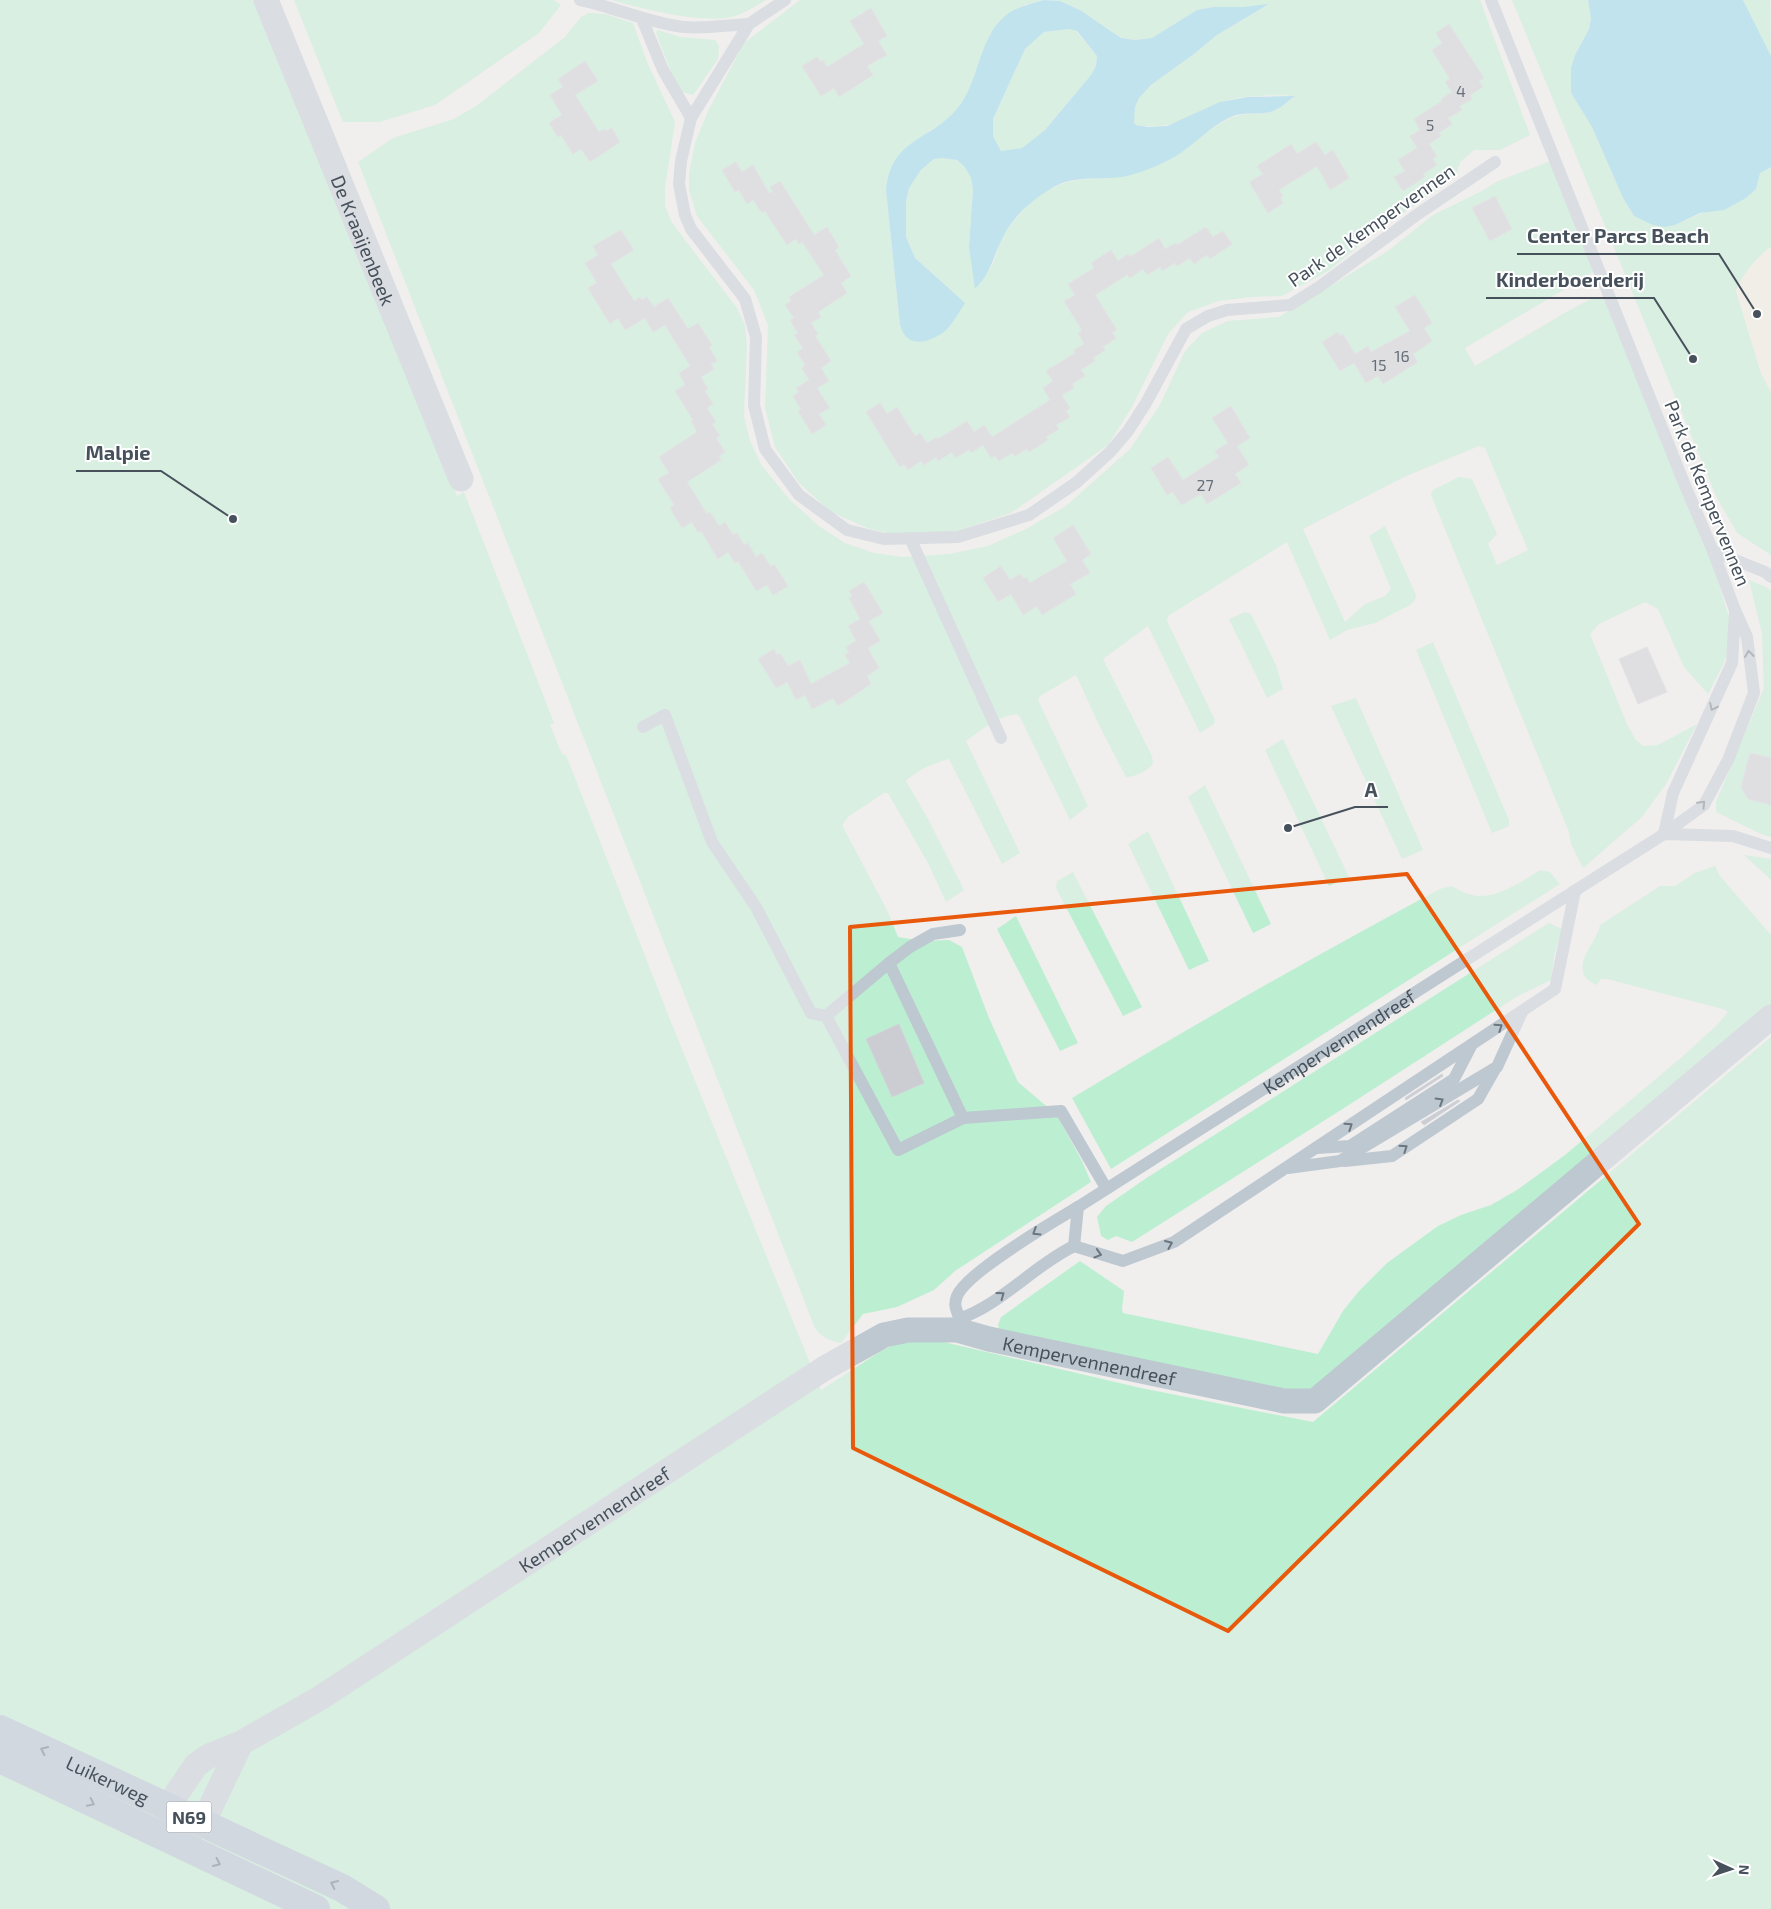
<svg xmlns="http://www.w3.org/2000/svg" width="1771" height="1909" viewBox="0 0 1771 1909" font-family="'Exo 2',sans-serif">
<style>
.green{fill:#bcefd1;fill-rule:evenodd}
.sand{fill:#f2edde}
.water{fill:#88d4ed;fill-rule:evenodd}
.building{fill:#cbcdd3;stroke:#d2d4da}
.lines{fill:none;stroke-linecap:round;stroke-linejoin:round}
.service{stroke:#bec8d0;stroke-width:12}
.minor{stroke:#bec8d0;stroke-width:25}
.primary{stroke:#adbccd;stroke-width:28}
.oneway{stroke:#6a757f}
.oneway2{stroke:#606c78}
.marked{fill:none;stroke:#e8590c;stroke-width:4;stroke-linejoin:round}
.labels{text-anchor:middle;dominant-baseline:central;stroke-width:4;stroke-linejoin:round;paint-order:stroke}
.number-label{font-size:16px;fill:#67707a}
.shield{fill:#fff;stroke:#7e858d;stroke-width:1}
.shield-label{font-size:18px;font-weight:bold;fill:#46515c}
.street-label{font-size:19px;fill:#46515c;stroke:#fff}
.leader{fill:none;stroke:#46515c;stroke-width:2}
.callout-dot{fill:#46515c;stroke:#fff;stroke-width:2}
.callout-label{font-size:20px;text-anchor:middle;font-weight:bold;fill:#46515c;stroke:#fff;stroke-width:4;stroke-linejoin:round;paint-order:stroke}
</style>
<rect width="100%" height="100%" fill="#f1eeee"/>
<path class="green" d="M 0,0 L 269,0 L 447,470 L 457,496 L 464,492 L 554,723 L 550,725 L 562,754 L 566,755 L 671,1022 L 821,1390 L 881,1351 L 906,1339 L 935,1340 L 1141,1388 L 1313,1422 L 1771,1037 L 1771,1909 L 0,1909 Z
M 294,0 L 554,0 L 561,5 L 539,33 L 435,105 L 380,122 L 343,122 Z
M 612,0 L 766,0 C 754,7 741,16 727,18 C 697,22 642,9 612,0 Z
M 800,0 L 1480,0 L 1530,135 L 1500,150 L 1474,150 L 1460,162 L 1457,172 L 1437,190 L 1378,230 L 1328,271 L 1282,296 L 1251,297 L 1219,301 L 1188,312 L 1168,334 L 1132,407 L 1108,445 L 1011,513 L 948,534 L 886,533 L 867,528 L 831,512 L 799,483 L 775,447 L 765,408 L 768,325 L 754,290 L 697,216 L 689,190 L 689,174 L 695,143 L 708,111 L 744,43 ZM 1044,0 L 1060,1 L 1080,10 L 1121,38 L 1135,40 L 1152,38 L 1197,10 L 1213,7 L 1243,7 L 1268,5 L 1217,35 L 1194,54 L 1151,85 L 1139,97 L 1135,107 L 1133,123 L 1136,125 C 1174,131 1186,116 1219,103 C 1237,96 1276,94 1295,96 C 1287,102 1278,111 1269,112 C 1255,115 1242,112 1229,119 C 1200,133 1179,157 1148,169 C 1105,187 1072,166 1031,203 C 1020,213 1009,225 1002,238 C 998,247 996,258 991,267 C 987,274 981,281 976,288 L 969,247 L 973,189 L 971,178 L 964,166 L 957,160 L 942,158 L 934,159 L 921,170 L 909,188 L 906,202 L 906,237 L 915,258 L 964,303 L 955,316 L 900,325 L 886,190 L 887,179 L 929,131 L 945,122 L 957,109 L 968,93 L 990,34 L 1025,5 Z
M 1512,0 L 1588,0 L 1591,19 L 1589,29 L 1575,55 L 1571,93 L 1592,127 L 1623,198 L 1634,216 L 1675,225 L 1756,189 L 1759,173 L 1771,167 L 1771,247 L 1764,252 L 1736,291 L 1761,373 L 1771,392 L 1771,555 L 1737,533 L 1717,498 Z
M 1743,0 L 1770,0 L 1771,56 Z
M 589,13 L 605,14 L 633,23 L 647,62 L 675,122 L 665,188 L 665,206 L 672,223 L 737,308 L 745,325 L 747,347 L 744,416 L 750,441 L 762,466 L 790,500 L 819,526 L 845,543 L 874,553 L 903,557 L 949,554 L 988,546 L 1026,529 L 1066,506 L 1130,449 L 1160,405 L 1185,351 L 1202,333 L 1228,321 L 1279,317 L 1388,251 L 1433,215 L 1482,191 L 1498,181 L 1551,161 L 1594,272 L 1465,348 L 1475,366 L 1568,311 L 1593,298 L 1605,297 L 1715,571 L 1730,621 L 1731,639 L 1724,663 L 1708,694 L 1684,667 L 1658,609 L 1645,602 L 1599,624 L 1590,634 L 1627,724 L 1635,739 L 1643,746 L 1658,745 L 1697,724 L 1666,784 L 1642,817 L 1583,868 L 1571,844 L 1569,832 L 1431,495 L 1433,490 L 1459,477 L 1472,479 L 1497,534 L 1488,544 L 1497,565 L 1528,550 L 1485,448 L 1479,446 L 1404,477 L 1303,529 L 1345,622 L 1365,604 L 1385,596 L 1391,589 L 1369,536 L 1385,526 L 1416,595 L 1415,600 L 1410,605 L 1375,623 L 1347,630 L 1330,640 L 1287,542 L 1168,616 L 1167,621 L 1215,720 L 1214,724 L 1200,733 L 1148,626 L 1103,659 L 1152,756 L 1153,764 C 1147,771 1135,777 1126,777 L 1100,727 L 1076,675 L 1040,696 L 1038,700 L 1088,806 L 1070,820 L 1020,717 L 1017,714 C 998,716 981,730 966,741 L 1020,853 L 1002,864 L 949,759 C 934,763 917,770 906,781 L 928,819 L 964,890 L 946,902 L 929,865 L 888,793 L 884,793 L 848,817 L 842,825 L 888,912 L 898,937 L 924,941 L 949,940 L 962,947 L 989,1018 L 1018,1082 L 1051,1110 L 1054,1110 L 1082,1161 L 1091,1182 L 955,1271 L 934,1290 L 897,1307 L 863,1314 L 841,1343 C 830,1341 821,1337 815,1328 L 358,162 L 393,138 L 454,119 L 476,106 L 565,37 L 581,17 Z
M 1069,29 L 1076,31 L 1097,56 L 1096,66 L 1091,75 L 1045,130 L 1022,148 L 1001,151 L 993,136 L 993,119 L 1025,49 L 1044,32 Z
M 658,30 L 680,37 L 715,40 L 719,46 L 718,59 L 693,95 L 682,92 L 673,77 L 656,33 Z
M 1749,580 L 1766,587 L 1771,591 L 1771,837 L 1761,834 L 1716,812 L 1716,802 L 1764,688 L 1762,634 Z
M 1245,612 L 1251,614 L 1276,665 L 1283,689 L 1267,698 L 1229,619 Z
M 1433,642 L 1509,820 L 1509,826 L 1492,833 L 1416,650 Z
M 1356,698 L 1423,850 L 1402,859 L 1331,706 Z
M 1283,739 L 1349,877 L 1329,886 L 1265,750 Z
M 1205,785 L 1271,924 L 1253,933 L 1188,797 Z
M 1148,831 L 1209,961 L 1189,970 L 1128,844 Z
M 1744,855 L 1771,859 L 1771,880 Z
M 1715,866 L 1720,876 L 1771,935 L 1771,1009 L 1306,1395 L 999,1330 L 998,1325 L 1001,1317 L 1080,1261 L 1124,1291 L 1122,1310 L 1123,1313 L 1318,1354 L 1343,1311 L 1359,1291 L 1387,1263 L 1438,1226 L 1461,1215 L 1491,1205 L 1517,1190 L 1565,1155 L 1682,1057 L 1718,1024 L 1728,1012 L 1723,1009 L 1607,979 L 1601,979 L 1596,985 C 1565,969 1596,946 1600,925 L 1660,886 L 1675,886 L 1695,873 Z
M 1540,870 L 1550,872 L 1560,884 L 1111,1169 L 1072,1098 C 1193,1025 1315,956 1440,889 L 1451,886 C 1459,890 1468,895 1478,896 C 1499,897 1523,881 1540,870 Z
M 1073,872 L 1142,1007 L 1123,1016 L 1056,888 L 1057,881 Z
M 1016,916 L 1078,1043 L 1060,1051 L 997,929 Z
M 1549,923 L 1562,929 L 1554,956 L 1551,980 L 1516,997 L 1341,1110 L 1132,1242 L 1116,1236 L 1108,1240 L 1101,1236 L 1097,1217 L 1106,1206 L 1148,1177 Z"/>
<path class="sand" d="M 1771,247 L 1771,392 L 1761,373 L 1736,291 C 1741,275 1757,257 1771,247 Z"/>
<path class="water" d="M 1044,0 L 1060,1 L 1080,10 L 1121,38 L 1135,40 L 1152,38 L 1197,10 L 1213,7 L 1243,7 L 1269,4 L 1217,35 L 1194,54 L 1151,85 L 1139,98 L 1135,107 L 1134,123 L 1136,125 L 1148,127 L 1167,126 L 1220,102 L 1248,97 L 1295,96 C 1288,101 1279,110 1270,112 C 1259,115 1247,112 1236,115 C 1213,123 1197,143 1176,156 C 1162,164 1146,171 1131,175 C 1105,182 1076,173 1052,188 C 1032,200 1012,217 1002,239 C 992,259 992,271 975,289 L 969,247 L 973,189 L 971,178 L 964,166 L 957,160 L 942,158 L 934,159 L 921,170 L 909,188 L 906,202 L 906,237 L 915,258 L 965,303 C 959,312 953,323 946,330 C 938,338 919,346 909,339 C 904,336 902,330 900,325 L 886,190 C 891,139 929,141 956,110 C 980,83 977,40 1005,16 C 1016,7 1031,4 1044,0 ZM 1069,29 L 1077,31 L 1097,56 L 1096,66 L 1091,75 L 1045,130 L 1022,148 L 1001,151 L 993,136 L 993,119 L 1025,49 L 1044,32 Z
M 1588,0 L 1743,0 L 1771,56 L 1771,167 L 1760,173 L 1756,189 L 1746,198 L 1724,210 L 1700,213 L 1675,225 L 1665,227 L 1653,225 L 1634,216 L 1623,198 L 1592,127 L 1571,93 L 1571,68 L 1575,55 L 1589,29 L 1591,19 Z"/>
<path class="building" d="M 871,8 L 887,36 L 878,41 L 887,55 L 867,66 L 873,75 L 839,97 L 834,88 L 821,96 L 802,66 L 817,57 L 821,62 L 823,60 L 827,67 L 864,44 L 850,21 Z
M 1449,24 L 1484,78 L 1479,81 L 1483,87 L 1470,95 L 1472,99 L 1460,106 L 1462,110 L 1448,118 L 1452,124 L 1439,133 L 1441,136 L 1429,144 L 1437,156 L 1433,159 L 1437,165 L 1423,174 L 1425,177 L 1403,191 L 1394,177 L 1405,171 L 1398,160 L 1417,148 L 1410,136 L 1420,130 L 1414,119 L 1442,101 L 1441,99 L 1452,92 L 1445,82 L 1450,79 L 1432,50 L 1442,43 L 1436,33 Z
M 585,61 L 598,81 L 575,95 L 599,132 L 605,129 L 606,131 L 612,128 L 620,142 L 590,162 L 581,149 L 573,154 L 561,135 L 558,137 L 549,123 L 562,115 L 550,95 L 563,87 L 558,79 Z
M 1316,142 L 1325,155 L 1333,150 L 1349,178 L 1330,190 L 1317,166 L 1279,190 L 1283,196 L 1280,198 L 1283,203 L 1268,213 L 1249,182 L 1263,174 L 1257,166 L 1291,144 L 1297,154 Z
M 736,162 L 742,172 L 753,165 L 769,193 L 772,192 L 775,196 L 770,187 L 780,181 L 814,235 L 827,227 L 839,247 L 835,250 L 851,276 L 841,283 L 847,293 L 818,312 L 821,317 L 811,323 L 818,334 L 815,336 L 831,361 L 821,368 L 829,381 L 817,388 L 830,408 L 819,414 L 826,425 L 812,434 L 798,411 L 801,409 L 793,396 L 799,392 L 796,388 L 809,380 L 802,368 L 805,365 L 797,352 L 803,348 L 794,335 L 798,333 L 790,320 L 794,318 L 785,305 L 791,301 L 789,297 L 824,275 L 802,242 L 799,244 L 796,239 L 787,245 L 765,211 L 762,213 L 753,200 L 747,204 L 739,190 L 735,192 L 722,170 Z
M 1495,196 L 1512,229 L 1490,241 L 1472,208 Z
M 1206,227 L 1213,237 L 1223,231 L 1232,244 L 1210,259 L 1207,255 L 1194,264 L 1190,258 L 1177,266 L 1175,263 L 1162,271 L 1160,267 L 1147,275 L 1143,269 L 1130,278 L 1127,275 L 1095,295 L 1117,330 L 1112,332 L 1116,338 L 1103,347 L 1105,350 L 1093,358 L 1095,361 L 1081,370 L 1085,376 L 1072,384 L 1074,388 L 1062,395 L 1070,408 L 1066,411 L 1070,417 L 1056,425 L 1059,429 L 1046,437 L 1048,440 L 1029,452 L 1027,449 L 1015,456 L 1012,453 L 999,461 L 995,456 L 991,458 L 983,445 L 971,453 L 969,450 L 955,458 L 952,452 L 938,461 L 936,457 L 924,465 L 921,461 L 908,470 L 904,464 L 900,467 L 866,412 L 880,403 L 887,414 L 897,407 L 915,436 L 920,433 L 927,443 L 937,437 L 938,439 L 967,421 L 974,432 L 984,425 L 992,437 L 1050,400 L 1043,388 L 1053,381 L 1046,371 L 1075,353 L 1074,350 L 1084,344 L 1078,333 L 1082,330 L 1064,301 L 1075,295 L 1068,284 L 1094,268 L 1091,263 L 1111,250 L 1118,261 L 1128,254 L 1130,257 L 1159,238 L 1165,249 L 1176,243 L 1177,245 Z
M 621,230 L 634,250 L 611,264 L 634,301 L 640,297 L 642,300 L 647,297 L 654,307 L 668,298 L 688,329 L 698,323 L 712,345 L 709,347 L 717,361 L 711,364 L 714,369 L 701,377 L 708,389 L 705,391 L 713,404 L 707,408 L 716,422 L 712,424 L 720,436 L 716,438 L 725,452 L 719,456 L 721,460 L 687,482 L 707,514 L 710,512 L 719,526 L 725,522 L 733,535 L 737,533 L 744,545 L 748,543 L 756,557 L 762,553 L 771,567 L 774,564 L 788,586 L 773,595 L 767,585 L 756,591 L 738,561 L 735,563 L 728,552 L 718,559 L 701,531 L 698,533 L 692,522 L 682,528 L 670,508 L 674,505 L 658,479 L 669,473 L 659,457 L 697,432 L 691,421 L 693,420 L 675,391 L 685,385 L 679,373 L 690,366 L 665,325 L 653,332 L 645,318 L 625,330 L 618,318 L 610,324 L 588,288 L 597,283 L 585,263 L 598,255 L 593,246 Z
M 1415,295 L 1432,323 L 1424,328 L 1432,341 L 1413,354 L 1418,362 L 1383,384 L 1378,376 L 1366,383 L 1354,363 L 1340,371 L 1322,342 L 1338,332 L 1340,336 L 1343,334 L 1355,354 L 1368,346 L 1371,352 L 1410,331 L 1395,307 Z
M 1231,406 L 1250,438 L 1237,446 L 1249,465 L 1235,474 L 1241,483 L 1207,504 L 1201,494 L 1181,505 L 1173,492 L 1167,495 L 1151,468 L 1168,457 L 1183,480 L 1219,457 L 1215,451 L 1228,443 L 1212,418 Z
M 1073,525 L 1091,554 L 1082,560 L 1090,573 L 1070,584 L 1076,594 L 1042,615 L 1037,606 L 1023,615 L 1011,594 L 998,602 L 983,578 L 1001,566 L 1010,580 L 1020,574 L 1024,579 L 1026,577 L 1030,583 L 1067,561 L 1053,538 Z
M 864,582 L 883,613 L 869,621 L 880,641 L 868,648 L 879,668 L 867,676 L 871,684 L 838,706 L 833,698 L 812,709 L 805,695 L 796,700 L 787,682 L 776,688 L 758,659 L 774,649 L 777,655 L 780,653 L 788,666 L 800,660 L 811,684 L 850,663 L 845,655 L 849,652 L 846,647 L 856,641 L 848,626 L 860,619 L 849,598 L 852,596 L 849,591 Z
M 1647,647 L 1667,692 L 1638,704 L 1619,659 Z
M 1750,753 L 1771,758 L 1771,805 L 1748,799 L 1741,787 Z
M 899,1024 L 924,1083 L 892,1097 L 866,1039 Z
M 1442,1074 L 1443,1076 L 1406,1100 L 1405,1098 Z
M 1458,1100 L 1460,1101 L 1424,1125 L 1421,1122 Z"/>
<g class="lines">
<g class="service">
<path d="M 580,0 C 615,7 648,23 684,27 C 703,29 729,25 749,24"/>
<path d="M 785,0 L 749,24 L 691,118 L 681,161 L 679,184 L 685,215 L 691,229 L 745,299 L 756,337 L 754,405 L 765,449 L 799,495 L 847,530 L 884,539 L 958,537 L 1029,515 L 1077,482 L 1110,452 L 1128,431 L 1146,403 L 1186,329 L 1208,316 L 1227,310 L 1290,305 L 1319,287 L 1418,214 L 1495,162"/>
<path d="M 1491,0 L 1684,483 L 1713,551 L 1735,610 L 1747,637 L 1754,693 L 1728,760 L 1704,805 L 1664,834"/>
<path d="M 642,19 L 663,70 L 691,118"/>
<path d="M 910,538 L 1001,738"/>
<path d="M 1713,551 L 1765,572 L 1771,577"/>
<path d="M 643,727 L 665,715 L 712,842 L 756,907 L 811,1013 L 826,1016 L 898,1150 L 963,1118 L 1061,1111 L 1106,1188"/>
<path d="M 1664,834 L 1673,793 L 1732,663 L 1735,612"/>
<path d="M 889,963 L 910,947 L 933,934 L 960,930"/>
<path d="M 826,1016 L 889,963 L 963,1118"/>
<path d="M 1316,1148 L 1350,1146 L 1454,1079 L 1471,1046"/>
<path d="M 1345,1161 L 1392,1156 L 1478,1099 L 1495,1069"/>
<path d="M 1288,1168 L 1340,1161 L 1497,1067 L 1522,1012"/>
<path d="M 1074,1246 L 1078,1207"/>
<path d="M 959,1319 C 1002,1304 1033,1266 1074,1246 L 1123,1261 L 1174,1242 L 1555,989 L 1575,891"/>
<path id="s1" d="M 957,1330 C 957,1326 959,1322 959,1318 C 957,1309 953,1307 957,1296 C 967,1272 1053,1222 1078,1207 L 1664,834 L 1733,836 L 1771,848"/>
</g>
<g class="minor">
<path id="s2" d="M 266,0 L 461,479"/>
<path id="s3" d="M 241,1743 L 203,1823 L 173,1842 L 167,1808 L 196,1765 L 209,1756 L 241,1743 L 320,1698 L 825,1368 L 884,1335 L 908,1330 L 957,1330 L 989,1339 L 1284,1401 L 1315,1401 L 1771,1017"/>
</g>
<g class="primary">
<path id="s4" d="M 0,1729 L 342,1888 L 376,1909"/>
<path d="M 0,1759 L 316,1909"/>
</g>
</g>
<defs><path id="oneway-chevron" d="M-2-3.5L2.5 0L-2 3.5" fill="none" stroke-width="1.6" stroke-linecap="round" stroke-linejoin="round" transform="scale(1.25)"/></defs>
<g class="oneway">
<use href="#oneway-chevron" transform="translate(1749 654) rotate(-97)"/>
<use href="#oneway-chevron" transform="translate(1713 707) rotate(115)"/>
<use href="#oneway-chevron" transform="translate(1702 804) rotate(-47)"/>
<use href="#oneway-chevron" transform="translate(1499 1027) rotate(-34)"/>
<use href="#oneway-chevron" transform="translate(1440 1101) rotate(-31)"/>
<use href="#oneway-chevron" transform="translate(1349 1126) rotate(-34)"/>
<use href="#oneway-chevron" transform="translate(1404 1148) rotate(-34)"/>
<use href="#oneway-chevron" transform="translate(1036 1232) rotate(148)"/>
<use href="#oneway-chevron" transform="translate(1169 1244) rotate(-23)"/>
<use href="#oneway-chevron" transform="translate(1098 1254) rotate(17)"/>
<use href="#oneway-chevron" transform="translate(1001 1295) rotate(-36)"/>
</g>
<g class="oneway2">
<use href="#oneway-chevron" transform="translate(44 1750) rotate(-155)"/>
<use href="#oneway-chevron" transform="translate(91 1803) rotate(26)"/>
<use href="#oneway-chevron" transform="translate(217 1863) rotate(25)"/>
<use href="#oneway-chevron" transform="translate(334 1884) rotate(-155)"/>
</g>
<path d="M0 0H1771V1909H0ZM 1407,874 L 1639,1224 L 1228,1631 L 853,1448 L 850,927 Z" fill="#f1eeee" fill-opacity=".55" fill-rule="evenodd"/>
<path class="marked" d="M 1407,874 L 1639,1224 L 1228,1631 L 853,1448 L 850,927 Z"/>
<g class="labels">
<g class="number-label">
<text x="1461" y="90">4</text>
<text x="1430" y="124">5</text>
<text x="1402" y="355">16</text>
<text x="1379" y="364">15</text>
<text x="1205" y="484">27</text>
</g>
<rect class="shield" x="166.5" y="1801.5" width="45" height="31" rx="4"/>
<g class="shield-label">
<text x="189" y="1817">N69</text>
</g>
<g class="street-label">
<text transform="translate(1371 225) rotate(-35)">Park de Kempervennen</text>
<text stroke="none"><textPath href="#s2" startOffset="259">De Kraaijenbeek</textPath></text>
<text transform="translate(1708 493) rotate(68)">Park de Kempervennen</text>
<text stroke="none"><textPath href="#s1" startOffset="495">Kempervennendreef</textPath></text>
<text stroke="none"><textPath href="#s3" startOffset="1232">Kempervennendreef</textPath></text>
<text stroke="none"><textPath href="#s3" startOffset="679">Kempervennendreef</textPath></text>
<text stroke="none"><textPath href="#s4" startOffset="119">Luikerweg</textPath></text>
</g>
</g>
<path class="leader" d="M1757 314L1719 254H1517M1693 359L1654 298H1486M233 519L161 471H76M1288 828L1355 807H1388"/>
<g class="callout-dot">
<circle cx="1757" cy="314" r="5"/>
<circle cx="1693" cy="359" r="5"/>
<circle cx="233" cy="519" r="5"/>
<circle cx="1288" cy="828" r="5"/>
</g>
<g class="callout-label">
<text x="1618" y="243">Center Parcs Beach</text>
<text x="1570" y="287">Kinderboerderij</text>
<text x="118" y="460">Malpie</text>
<text x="1371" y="797">A</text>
</g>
<g transform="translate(1731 1869) rotate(93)" stroke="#ffffff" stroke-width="4" paint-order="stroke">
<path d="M0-4L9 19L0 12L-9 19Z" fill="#46515c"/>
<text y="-8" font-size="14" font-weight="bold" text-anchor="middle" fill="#46515c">N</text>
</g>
</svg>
